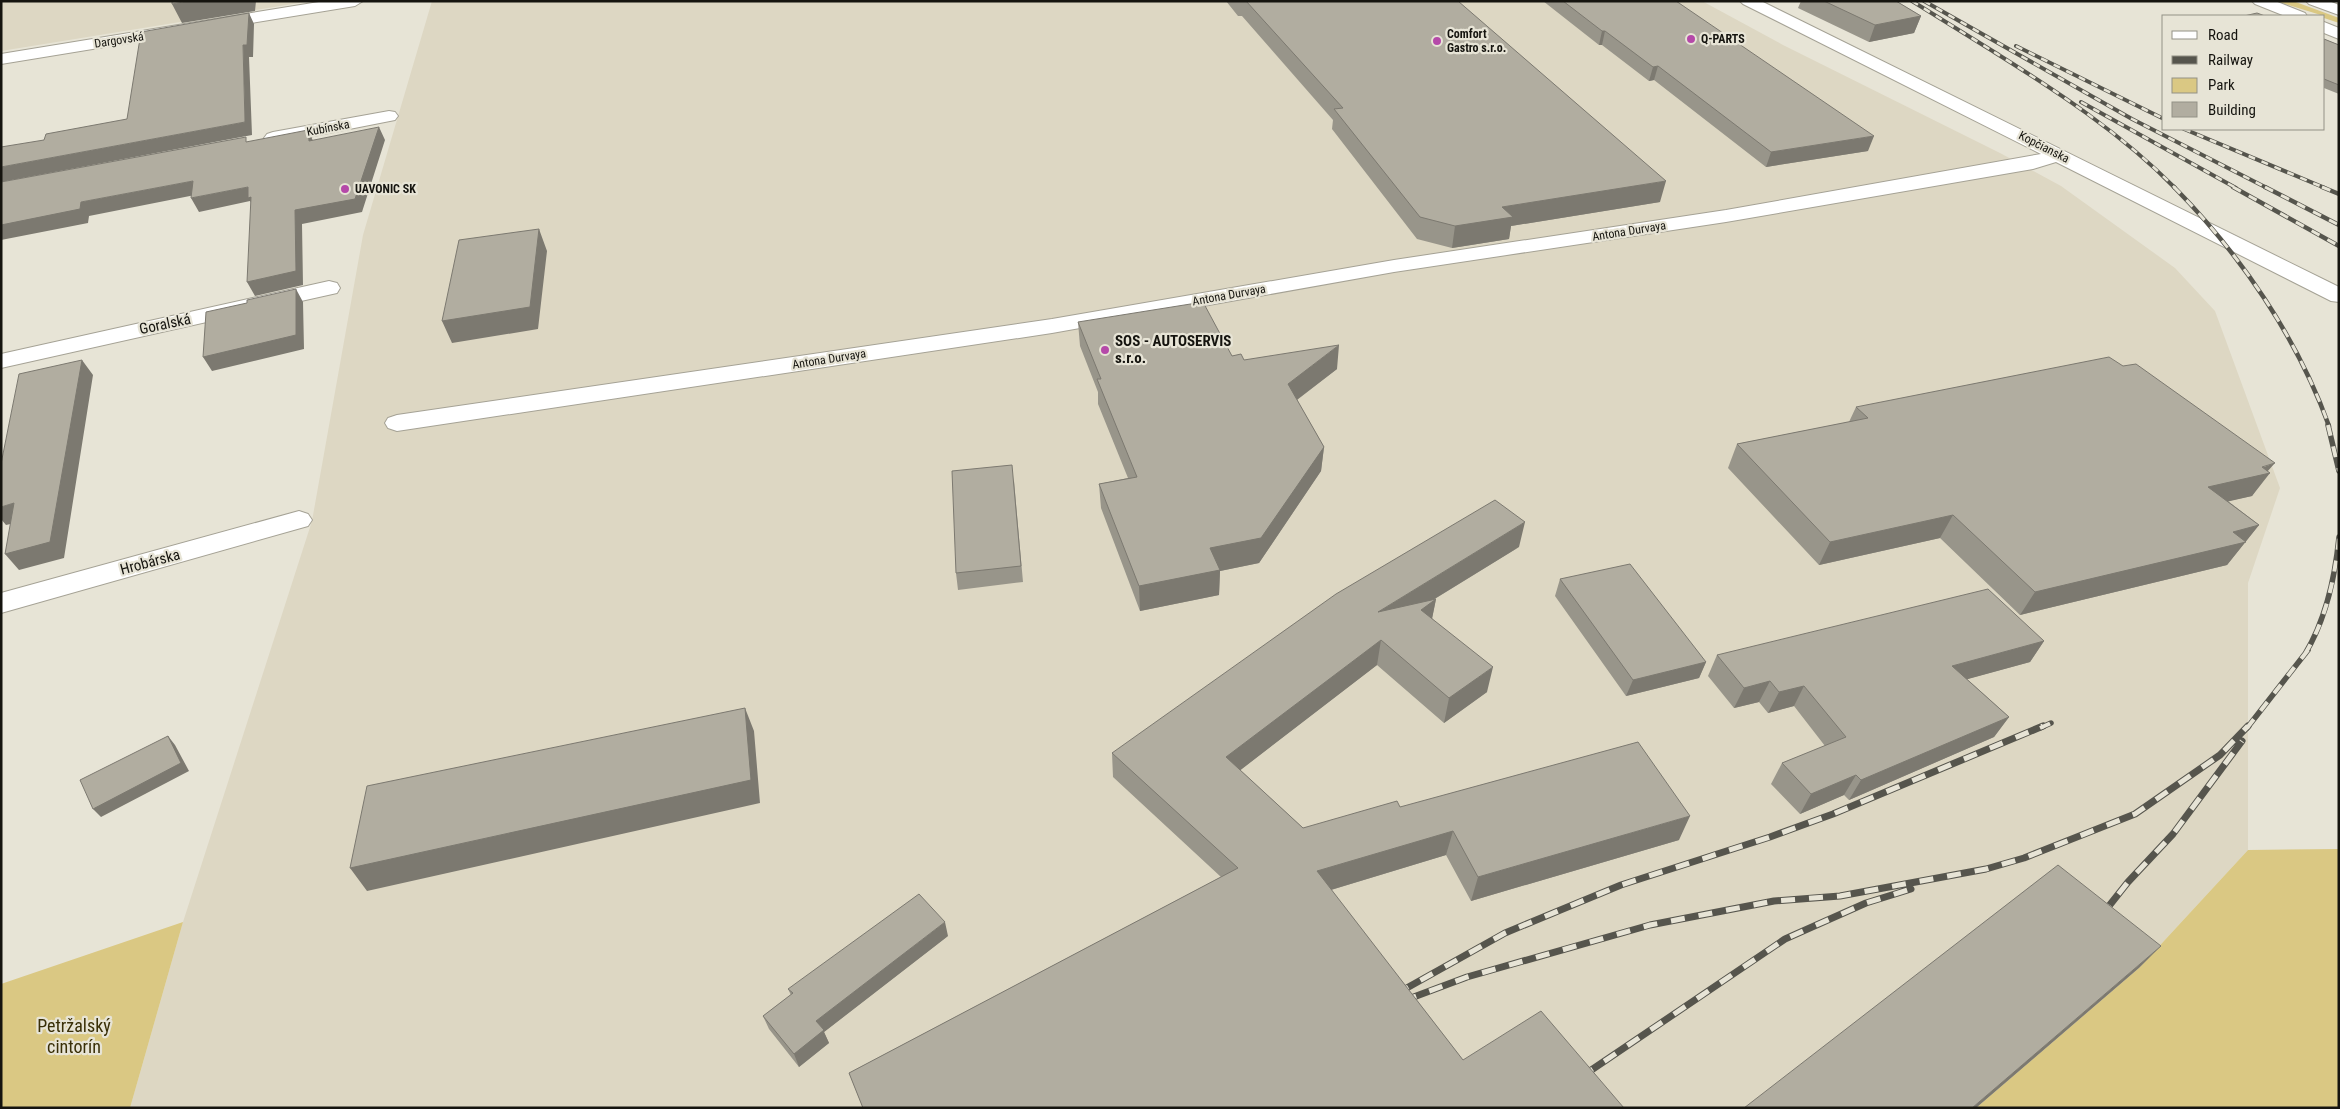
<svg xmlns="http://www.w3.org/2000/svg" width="2340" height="1109" viewBox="0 0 2340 1109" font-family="'Roboto Condensed',sans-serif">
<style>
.built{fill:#ddd7c3}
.green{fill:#dac883}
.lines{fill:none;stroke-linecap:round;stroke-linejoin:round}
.street-casing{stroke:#a5a295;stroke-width:2}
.secondary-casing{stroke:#a5a295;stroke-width:2}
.street{fill:#fff;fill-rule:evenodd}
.secondary{fill:#fff;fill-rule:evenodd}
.rail-far3-casing{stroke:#56554d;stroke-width:4}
.rail-far2-casing{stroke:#56554d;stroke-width:4.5}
.rail-far1-casing{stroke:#56554d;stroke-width:5.5}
.rail-casing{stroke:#56554d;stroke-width:7}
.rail-far3{stroke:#e7e4d6;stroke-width:2.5;stroke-dasharray:7;stroke-linecap:butt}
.rail-far2{stroke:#e7e4d6;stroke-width:3;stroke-dasharray:9;stroke-linecap:butt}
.rail-far1{stroke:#e7e4d6;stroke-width:4;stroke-dasharray:11;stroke-linecap:butt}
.rail{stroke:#e7e4d6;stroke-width:5;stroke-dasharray:14;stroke-linecap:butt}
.wall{fill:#98958a}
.shaded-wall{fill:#7c7970}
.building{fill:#b1ada0;stroke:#7c7970}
.poi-dot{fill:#b549a9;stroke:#e7e4d6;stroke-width:2}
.labels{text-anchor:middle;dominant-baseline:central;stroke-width:4.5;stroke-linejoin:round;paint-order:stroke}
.far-poi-label{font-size:12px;font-weight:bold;fill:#15140f;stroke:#e7e4d6;text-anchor:start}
.far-street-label{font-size:12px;fill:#15140f;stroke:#e7e4d6}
.street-label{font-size:15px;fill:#15140f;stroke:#e7e4d6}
.poi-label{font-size:15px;font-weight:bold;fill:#15140f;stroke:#e7e4d6;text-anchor:start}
.near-park-label{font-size:18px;fill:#392f07;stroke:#e7e4d6}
</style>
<rect width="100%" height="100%" fill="#e7e4d6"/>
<path class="built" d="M 1,1 L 311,1 L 1,51 Z
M 432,1 L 1702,1 L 1783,45 L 2000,153 L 2061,186 L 2175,268 L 2215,311 L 2280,488 L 2248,583 L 2248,850 L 2139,968 L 1976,1108 L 130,1108 L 183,922 L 312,521 L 363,235 Z"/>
<path class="green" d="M 2275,1 L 2293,1 L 2339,18 L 2339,23 L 2324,18 L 2324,16 Z
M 2339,849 L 2339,1108 L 1976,1108 L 2139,968 L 2248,850 Z
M 183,922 L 130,1108 L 1,1108 L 1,984 Z"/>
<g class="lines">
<defs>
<path id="street" d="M 325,1 L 363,1 L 355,6 L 1,64 L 1,54 Z
M 1740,1 L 1761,1 L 2339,287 L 2339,302 L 2331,301 L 2056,162 L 2033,169 L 1726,222 L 1394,272 L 1052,333 L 397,431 L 388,428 L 385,423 L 388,418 L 397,415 L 1052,319 L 1394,260 L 1726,210 L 2041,154 L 1743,4 Z
M 389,111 L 395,112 L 398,116 L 395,120 L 273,144 L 267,142 L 264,138 L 267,134 L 273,132 Z
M 329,281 L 337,283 L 340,288 L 337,293 L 1,368 L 1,354 Z
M 299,511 L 308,514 L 312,520 L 308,526 L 1,613 L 1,593 Z"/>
<path id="secondary" d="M 2252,1 L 2275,1 L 2305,13 L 2307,16 L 2285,16 L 2255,4 Z
M 2306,1 L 2329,1 L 2339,5 L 2339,15 L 2309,4 Z
M 2324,22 L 2339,28 L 2339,39 L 2324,33 Z"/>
</defs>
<use href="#street" class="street-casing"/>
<use href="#secondary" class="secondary-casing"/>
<use href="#street" class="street"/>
<use href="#secondary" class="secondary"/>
<defs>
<path id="rail-far3" d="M 1912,1 L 1999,55
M 1924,1 L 2132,119 L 2267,188
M 2016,46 L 2164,119
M 1994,52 C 2058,92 2122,134 2175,188
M 2081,102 L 2236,188
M 2184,129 L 2325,188"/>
<path id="rail-far2" d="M 2174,187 C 2240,254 2297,337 2329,426
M 2233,187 L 2339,246
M 2265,187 L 2339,225
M 2322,187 L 2339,194"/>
<path id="rail-far1" d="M 2328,425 L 2339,471
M 2305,654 C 2326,619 2335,578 2339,537
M 2040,728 L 2051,723
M 2247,728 L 2308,650"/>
<path id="rail" d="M 2101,916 L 2128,882 L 2173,834 L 2242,741
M 1396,994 L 1505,933 L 1558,911 L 1621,885 L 1770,837 L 1833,814 L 2043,726
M 1403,1001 L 1467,977 L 1650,925 L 1774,901 L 1840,896 L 1986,869 L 2024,858 L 2135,814 L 2220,755 L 2248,726
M 1581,1077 L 1785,939 L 1866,903 L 1911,889"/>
</defs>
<use href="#rail-far3" class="rail-far3-casing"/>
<use href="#rail-far2" class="rail-far2-casing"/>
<use href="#rail-far1" class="rail-far1-casing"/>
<use href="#rail" class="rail-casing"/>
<use href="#rail-far3" class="rail-far3"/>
<use href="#rail-far2" class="rail-far2"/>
<use href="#rail-far1" class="rail-far1"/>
<use href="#rail" class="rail"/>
</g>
<path class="wall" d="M 1226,1 L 1458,1 L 1660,202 L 1511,226 L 1509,239 L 1452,248 L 1417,239 L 1332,129 L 1333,120 L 1242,16 L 1238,16 Z
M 1543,1 L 1676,1 L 1868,151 L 1766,167 L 1654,80 L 1649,81 L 1602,45 L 1599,45 Z
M 1801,1 L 1896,1 L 1921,16 L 1914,33 L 1869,42 L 1798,8 Z
M 2324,39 L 2339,45 L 2339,94 L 2324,88 Z
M 1078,322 L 1232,356 L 1244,360 L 1337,369 L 1297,400 L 1324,447 L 1321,471 L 1259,563 L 1220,571 L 1219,595 L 1140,611 L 1101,508 L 1099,484 L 1128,478 L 1098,404 L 1098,392 L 1080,346 Z
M 1856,407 L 2268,471 L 2252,496 L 2228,501 L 2259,525 L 2227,565 L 2020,615 L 1940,538 L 1819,565 L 1728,468 L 1737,444 L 1849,422 Z
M 1014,481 L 1023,582 L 958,590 L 956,573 Z
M 1519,547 L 1433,600 L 1436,599 L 1432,618 L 1487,692 L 1444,723 L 1377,665 L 1240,770 L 1303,828 L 1400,807 L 1679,840 L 1471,901 L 1446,855 L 1331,890 L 1463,1060 L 1624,1108 L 863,1108 L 849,1073 L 1221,877 L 1113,777 L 1112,753 Z
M 1560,579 L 1706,662 L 1699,678 L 1626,696 L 1555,596 Z
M 2044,641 L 2030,662 L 1967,679 L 2009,717 L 1994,737 L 1849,800 L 1844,795 L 1800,814 L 1771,784 L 1782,763 L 1825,746 L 1794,706 L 1768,713 L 1759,702 L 1734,708 L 1708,676 L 1717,655 Z
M 948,936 L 824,1032 L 829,1043 L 799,1067 L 769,1029 L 763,1016 L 791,995 L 788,989 Z"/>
<path class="shaded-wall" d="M 189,1 L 256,1 L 255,11 L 182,23 L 172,4 Z
M 249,13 L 254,24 L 253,57 L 249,57 L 252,135 L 1,182 L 1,167 L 245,122 L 243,45 Z
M 1921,16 L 1914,33 L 1869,42 L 1875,25 Z
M 1602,31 L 1605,31 L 1602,45 L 1599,45 Z
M 1658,66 L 1654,80 L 1649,81 L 1653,67 Z
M 379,127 L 385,140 L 362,212 L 302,224 L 303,285 L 255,296 L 247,282 L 295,210 Z
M 308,130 L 314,143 L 309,141 Z
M 1874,136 L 1868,151 L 1766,167 L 1771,152 Z
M 193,181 L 200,194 L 89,216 L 88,223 L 1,240 L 1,225 L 81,202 Z
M 1666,181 L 1660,202 L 1511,226 L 1509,239 L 1452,248 L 1455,226 L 1502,207 Z
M 248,187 L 256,211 L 250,201 L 199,212 L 191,198 Z
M 539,229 L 547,251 L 538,329 L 452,343 L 442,321 Z
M 296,289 L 303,302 L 304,349 L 212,371 L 203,357 Z
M 1339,345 L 1337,369 L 1286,408 L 1288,384 Z
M 82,360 L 93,375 L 64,558 L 19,570 L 5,554 Z
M 1324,447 L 1321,471 L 1259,563 L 1220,571 L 1219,595 L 1140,611 L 1139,586 L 1210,548 Z
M 2275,463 L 2266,473 L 2270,473 L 2252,496 L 2191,510 L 2208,487 Z
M 14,503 L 28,520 L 6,525 L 1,519 L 1,507 Z
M 1953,515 L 1940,538 L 1819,565 L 1830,542 Z
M 1525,522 L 1519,547 L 1374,636 L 1378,612 Z
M 2259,525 L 2227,565 L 2020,615 L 2035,592 L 2233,532 Z
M 1436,599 L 1431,624 L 1421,610 Z
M 1381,640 L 1377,665 L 1225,782 L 1226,757 Z
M 2044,641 L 2030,662 L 1939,687 L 1952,666 Z
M 1706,662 L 1699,678 L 1626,696 L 1633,680 Z
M 1493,667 L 1487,692 L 1444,723 L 1449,698 Z
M 1770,681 L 1759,702 L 1734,708 L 1744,688 Z
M 1804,686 L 1794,706 L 1768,713 L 1779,692 Z
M 745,708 L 754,731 L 760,803 L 367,891 L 350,868 Z
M 2009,717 L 1994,737 L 1849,800 L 1861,780 Z
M 168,736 L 175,745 L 189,771 L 101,817 L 93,809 Z
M 1856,775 L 1844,795 L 1800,814 L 1811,794 Z
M 1690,816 L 1679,840 L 1471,901 L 1478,877 Z
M 1453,831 L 1446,855 L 1314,895 L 1317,871 Z
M 945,922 L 948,936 L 824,1032 L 829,1043 L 799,1067 L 794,1054 L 816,1021 Z
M 2161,946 L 2139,968 L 1976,1108 L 1972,1108 Z"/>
<path class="building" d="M 172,1 L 189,1 L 172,4 Z
M 1246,1 L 1458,1 L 1666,181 L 1502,207 L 1513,217 L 1455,226 L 1420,217 L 1334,109 L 1343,108 Z
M 1563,1 L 1676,1 L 1874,136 L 1771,152 L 1658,66 L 1653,67 L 1605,31 L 1602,31 Z
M 1824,1 L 1896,1 L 1921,16 L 1875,25 Z
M 249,13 L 247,45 L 243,45 L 245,122 L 1,167 L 1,147 L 44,140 L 46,134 L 127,119 L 141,32 Z
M 2257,13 L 2265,16 L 2244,16 Z
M 2324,39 L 2339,45 L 2339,85 L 2324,79 Z
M 379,127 L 355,199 L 295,210 L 296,271 L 247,282 L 251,197 L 248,198 L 248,187 L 191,198 L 193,181 L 81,202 L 80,209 L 1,225 L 1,182 L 246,137 L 246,142 L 308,130 L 309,141 Z
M 539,229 L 530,307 L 442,321 L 459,240 Z
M 296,289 L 296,335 L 203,357 L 206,312 L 247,303 L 247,300 Z
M 1203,302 L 1232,356 L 1241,354 L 1244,360 L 1339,345 L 1288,384 L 1324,447 L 1261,538 L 1210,548 L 1220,570 L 1139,586 L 1099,484 L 1137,477 L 1097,379 L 1101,379 L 1078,322 Z
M 2109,357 L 2123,366 L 2136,364 L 2275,463 L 2262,467 L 2270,473 L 2208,487 L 2259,525 L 2233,532 L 2246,542 L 2035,592 L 1953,515 L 1830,542 L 1737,444 L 1868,418 L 1856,407 Z
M 82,360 L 50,542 L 5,554 L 14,503 L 1,507 L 1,464 L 19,374 Z
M 1012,465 L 1021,566 L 956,573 L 952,471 Z
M 1495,500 L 1525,522 L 1378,612 L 1436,599 L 1421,610 L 1493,667 L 1449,698 L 1381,640 L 1226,757 L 1303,828 L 1397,801 L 1400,807 L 1638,742 L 1690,816 L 1478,877 L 1453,831 L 1317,871 L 1463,1060 L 1541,1011 L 1624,1108 L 863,1108 L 849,1073 L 1238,868 L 1112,753 L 1336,594 Z
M 1630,564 L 1706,662 L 1633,680 L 1560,579 Z
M 1988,589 L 2044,641 L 1952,666 L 2009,717 L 1861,780 L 1856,775 L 1811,794 L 1782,763 L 1846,737 L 1804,686 L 1779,692 L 1770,681 L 1744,688 L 1717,655 Z
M 745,708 L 751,780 L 350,868 L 367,786 Z
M 168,736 L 181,763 L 93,809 L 80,780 Z
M 2058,865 L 2161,946 L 1972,1108 L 1744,1108 Z
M 919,894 L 945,922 L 816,1021 L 824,1030 L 794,1054 L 763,1016 L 793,993 L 788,989 Z"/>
<g class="poi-dot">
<circle cx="1691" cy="39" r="5"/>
<circle cx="1437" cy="41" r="5"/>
<circle cx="345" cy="189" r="5"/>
<circle cx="1105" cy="350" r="5"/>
</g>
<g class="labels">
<g class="far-poi-label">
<text x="1447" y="34">Comfort<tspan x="1447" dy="14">Gastro s.r.o.</tspan></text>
<text x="1701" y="39">Q-PARTS</text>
<text x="355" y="189">UAVONIC SK</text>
</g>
<g class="far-street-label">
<text transform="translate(119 40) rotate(-9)">Dargovská</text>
<text transform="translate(328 128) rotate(-11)">Kubínska</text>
<text transform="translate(2044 147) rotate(27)">Kopčianska</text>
<text transform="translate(1629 231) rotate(-9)">Antona Durvaya</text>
<text transform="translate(1229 295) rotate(-10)">Antona Durvaya</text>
<text transform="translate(829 359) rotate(-9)">Antona Durvaya</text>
</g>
<g class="street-label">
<text transform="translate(165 324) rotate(-12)">Goralská</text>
<text transform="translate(150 562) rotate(-15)">Hrobárska</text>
</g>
<g class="poi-label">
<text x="1115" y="341">SOS - AUTOSERVIS<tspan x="1115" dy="17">s.r.o.</tspan></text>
</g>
<g class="near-park-label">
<text x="74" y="1025">Petržalský<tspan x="74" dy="21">cintorín</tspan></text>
</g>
</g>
<rect width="2340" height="1109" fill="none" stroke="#15140f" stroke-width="5"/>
<rect x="2162" y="15" width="162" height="115" fill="#e7e4d6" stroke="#939186"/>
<rect x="2172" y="31" width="25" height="8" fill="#ffffff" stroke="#939186"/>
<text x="2208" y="40" font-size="15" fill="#15140f">Road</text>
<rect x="2172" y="56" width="25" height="8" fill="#56554d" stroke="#939186"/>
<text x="2208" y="65" font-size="15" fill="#15140f">Railway</text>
<rect x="2172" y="78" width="25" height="15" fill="#dac883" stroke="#939186"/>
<text x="2208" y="90" font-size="15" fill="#15140f">Park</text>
<rect x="2172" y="102" width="25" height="15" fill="#b1ada0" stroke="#939186"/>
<text x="2208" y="115" font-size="15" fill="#15140f">Building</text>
</svg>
